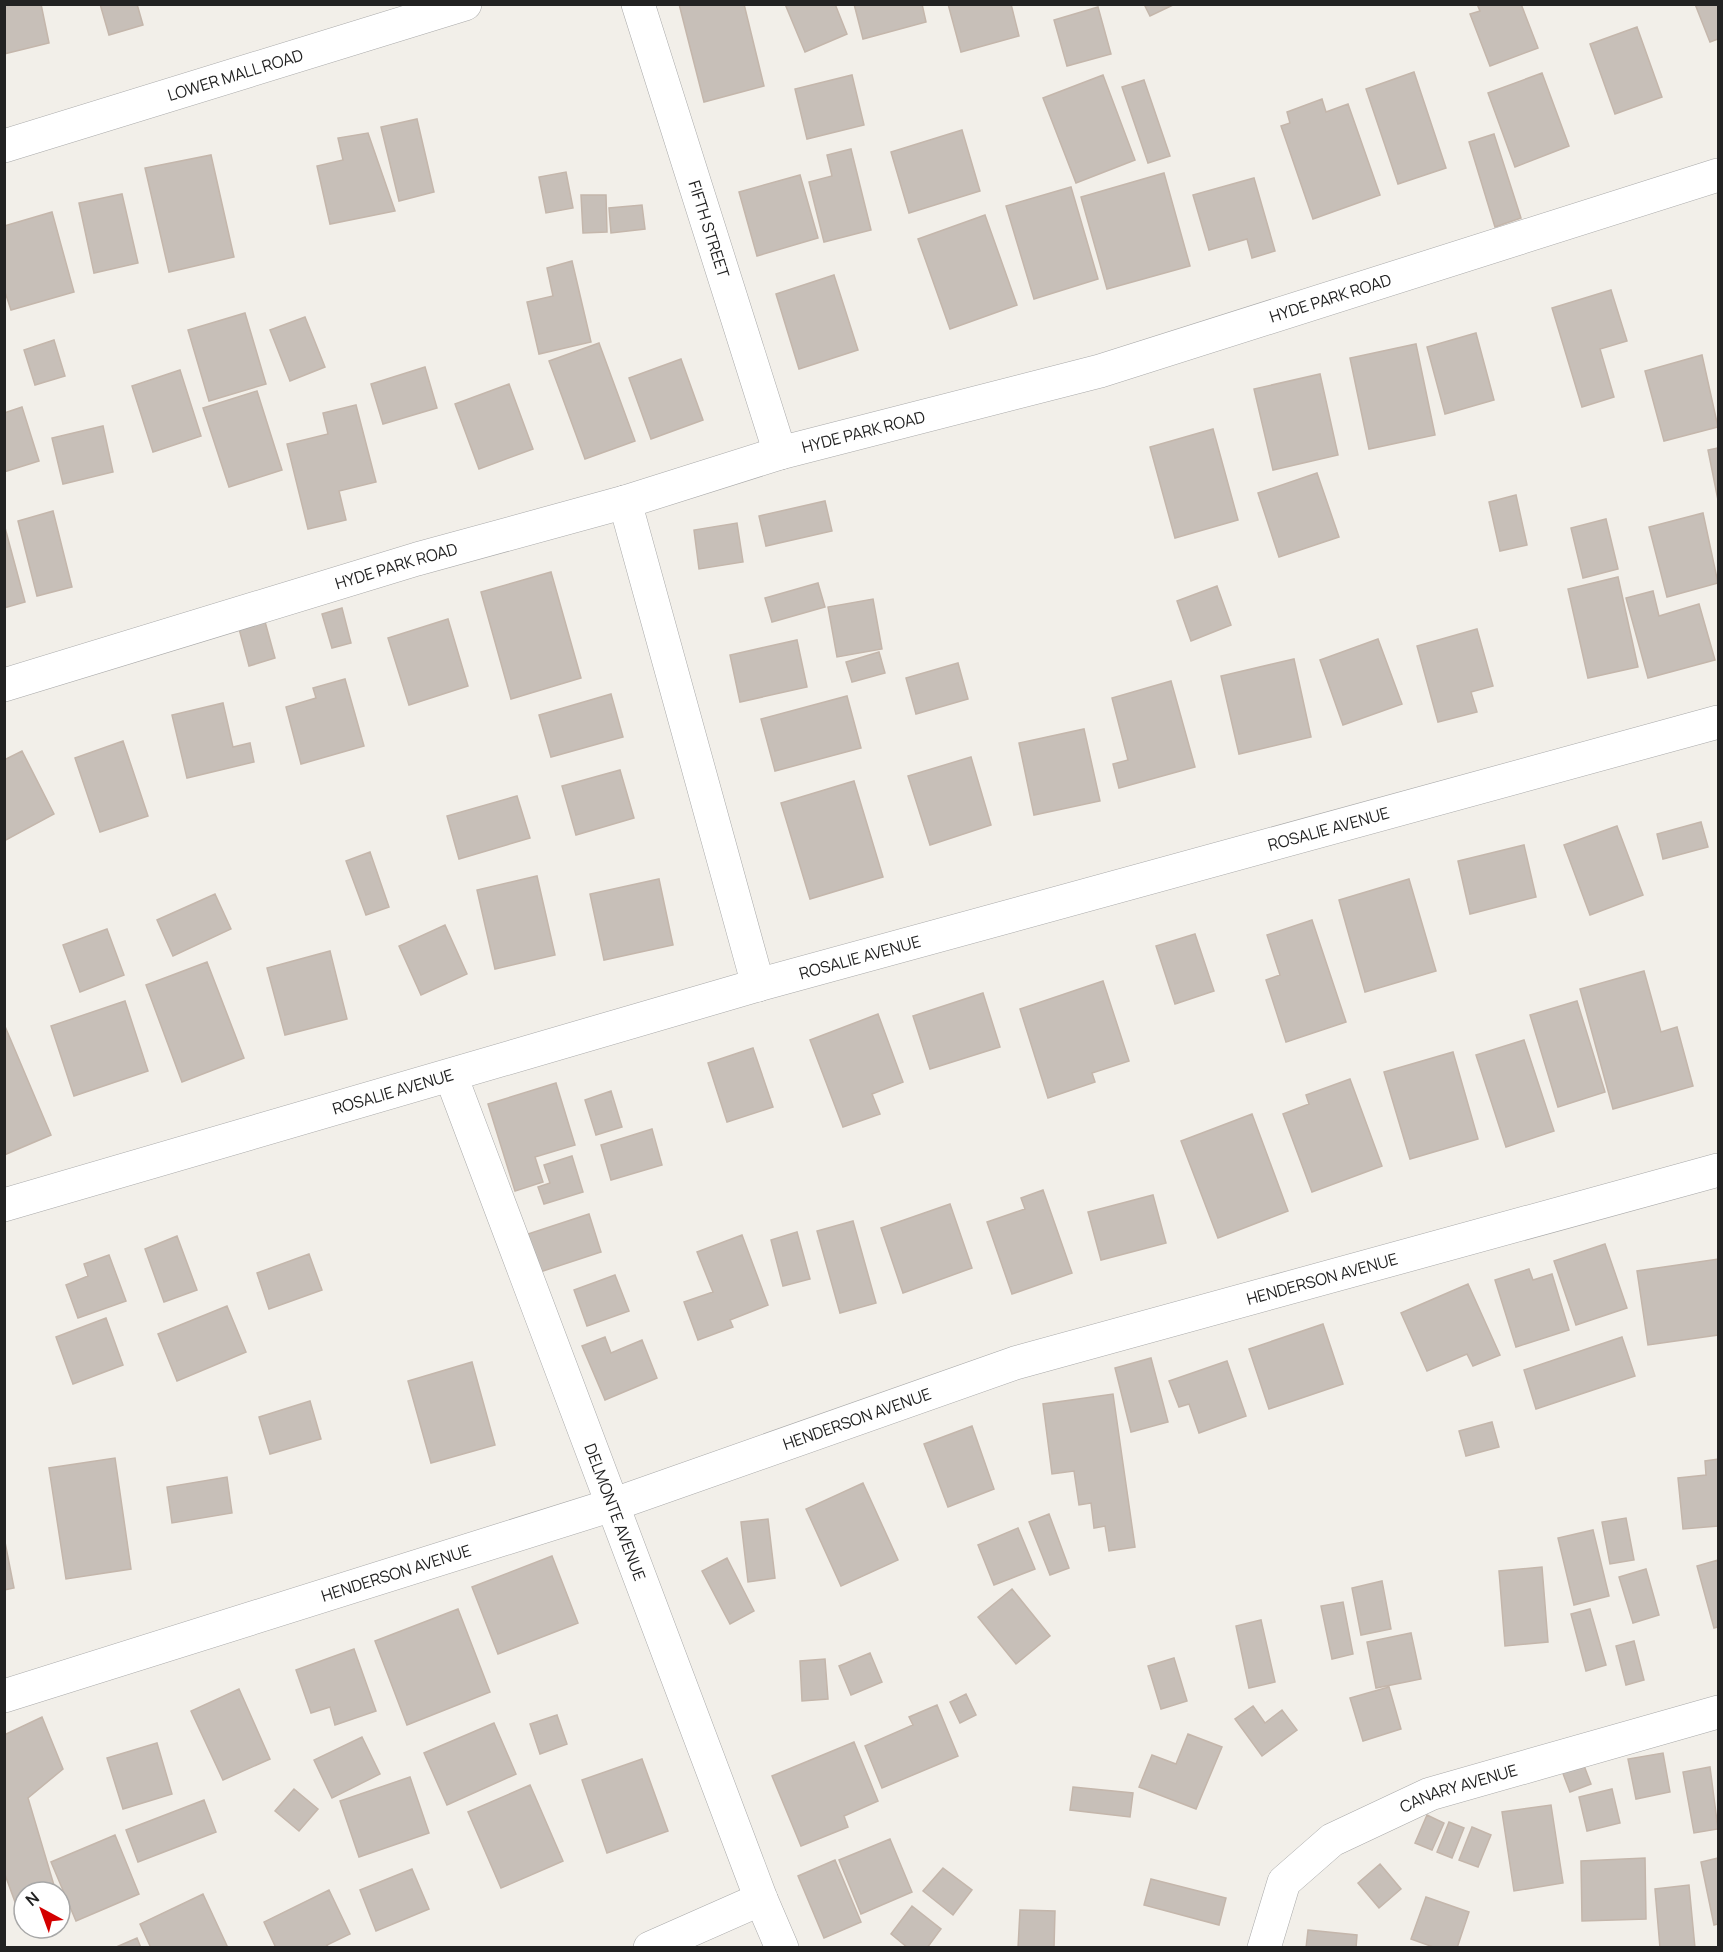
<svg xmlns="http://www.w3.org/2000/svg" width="1723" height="1952" viewBox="0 0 1723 1952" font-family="Manrope,sans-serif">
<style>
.building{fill:#c7bfb8;stroke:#c4b6ab;stroke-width:1.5}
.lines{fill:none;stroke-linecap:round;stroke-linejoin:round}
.street-casing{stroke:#a9a9a9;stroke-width:34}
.street{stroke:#fff;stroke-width:33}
.labels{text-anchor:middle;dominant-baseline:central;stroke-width:4.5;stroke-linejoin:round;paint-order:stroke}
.street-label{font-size:16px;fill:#222;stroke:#fff}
</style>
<rect width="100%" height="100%" fill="#f2efe9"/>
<path class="building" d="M 4,4 L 41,4 L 49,43 L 4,54 Z
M 100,4 L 137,4 L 143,25 L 109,35 Z
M 679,4 L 744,4 L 764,86 L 704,102 Z
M 785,4 L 835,4 L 847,34 L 805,52 Z
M 854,4 L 922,4 L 926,22 L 863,39 Z
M 948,4 L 1011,4 L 1019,36 L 961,52 Z
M 1144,4 L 1175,4 L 1150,16 Z
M 1477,4 L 1521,4 L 1538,48 L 1490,66 L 1470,14 L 1480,11 Z
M 1695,4 L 1718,4 L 1718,39 L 1710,42 Z
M 1098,7 L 1111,54 L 1067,66 L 1054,20 Z
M 1637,27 L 1662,97 L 1615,114 L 1590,44 Z
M 1414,72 L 1446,168 L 1398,184 L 1366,89 Z
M 1542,73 L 1569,146 L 1515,167 L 1488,93 Z
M 852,75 L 864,125 L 807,139 L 795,89 Z
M 1103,75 L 1135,160 L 1076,183 L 1043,98 Z
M 1144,80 L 1170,156 L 1148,163 L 1122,87 Z
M 1322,99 L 1326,112 L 1348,104 L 1380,195 L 1313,219 L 1281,126 L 1290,123 L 1287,112 Z
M 417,119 L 434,192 L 399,201 L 381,127 Z
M 962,130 L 980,191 L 909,213 L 891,152 Z
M 368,133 L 395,211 L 330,224 L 317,166 L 343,160 L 338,138 Z
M 1494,134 L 1521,218 L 1495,227 L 1469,142 Z
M 851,149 L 871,230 L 824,242 L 809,182 L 832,176 L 827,155 Z
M 211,155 L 234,257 L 169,272 L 145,168 Z
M 566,172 L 573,208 L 546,213 L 539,177 Z
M 1164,173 L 1190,266 L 1107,289 L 1081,197 Z
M 800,175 L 818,238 L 757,256 L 739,192 Z
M 1254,178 L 1275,251 L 1252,258 L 1247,239 L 1209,250 L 1193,195 Z
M 1071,187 L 1098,279 L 1034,299 L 1006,206 Z
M 122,194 L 138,263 L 94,273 L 79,203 Z
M 581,195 L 606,195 L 607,232 L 583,233 Z
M 642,205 L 645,229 L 611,233 L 609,208 Z
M 52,212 L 74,292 L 11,310 L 4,289 L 4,226 Z
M 985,215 L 1017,305 L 950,329 L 918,239 Z
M 572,261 L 591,342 L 539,354 L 527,302 L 553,296 L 547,268 Z
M 834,275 L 858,350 L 799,369 L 776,294 Z
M 1611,290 L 1627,341 L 1600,349 L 1614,397 L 1582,407 L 1552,308 Z
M 245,313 L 266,384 L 209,401 L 188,330 Z
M 305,317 L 325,367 L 290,381 L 270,330 Z
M 1476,333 L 1494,400 L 1445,414 L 1427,347 Z
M 54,340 L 65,376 L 35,385 L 24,350 Z
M 599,343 L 635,441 L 585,459 L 549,361 Z
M 1416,344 L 1435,435 L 1369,449 L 1350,358 Z
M 1702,355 L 1718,427 L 1664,441 L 1645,371 Z
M 681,359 L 703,420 L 651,439 L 629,378 Z
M 425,367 L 437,408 L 383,424 L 371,384 Z
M 180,370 L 201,436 L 153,452 L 132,386 Z
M 1320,374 L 1338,455 L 1273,470 L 1254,389 Z
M 509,384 L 533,449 L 479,469 L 455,404 Z
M 257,391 L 282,470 L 229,487 L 203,408 Z
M 356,405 L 376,482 L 339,491 L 346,520 L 308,529 L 287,444 L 328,434 L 323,413 Z
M 22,407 L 39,461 L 4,472 L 4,413 Z
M 103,426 L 113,472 L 63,484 L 52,438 Z
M 1213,429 L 1238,520 L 1175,538 L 1150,447 Z
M 1718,448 L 1718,500 L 1708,450 Z
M 1317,473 L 1339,537 L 1279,557 L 1258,493 Z
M 1516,495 L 1527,545 L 1500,551 L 1489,502 Z
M 825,501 L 832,531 L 766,546 L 759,516 Z
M 53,511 L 72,587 L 37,596 L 18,521 Z
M 1703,513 L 1718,583 L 1667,597 L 1649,527 Z
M 1606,519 L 1618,569 L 1583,578 L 1571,528 Z
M 737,523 L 743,562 L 699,569 L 694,530 Z
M 4,524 L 25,602 L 4,608 Z
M 551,572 L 581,678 L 511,699 L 481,592 Z
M 1618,577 L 1638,667 L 1588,678 L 1568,589 Z
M 818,583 L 825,607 L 772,622 L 765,598 Z
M 1217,586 L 1231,625 L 1191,641 L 1177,601 Z
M 1653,591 L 1659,616 L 1699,604 L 1715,660 L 1648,678 L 1626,598 Z
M 873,599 L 882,649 L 837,657 L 828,607 Z
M 342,608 L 351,643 L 332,648 L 322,614 Z
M 264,618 L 275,658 L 249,666 L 238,625 Z
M 448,619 L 468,686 L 409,705 L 388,638 Z
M 1477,629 L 1493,686 L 1471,692 L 1477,712 L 1438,722 L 1417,646 Z
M 1378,639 L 1402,704 L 1343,725 L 1320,660 Z
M 797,640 L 807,687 L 740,702 L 730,655 Z
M 879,652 L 885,673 L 852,682 L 846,662 Z
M 1294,659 L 1311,737 L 1239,754 L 1221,676 Z
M 958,663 L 968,699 L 916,714 L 906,678 Z
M 345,679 L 364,746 L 301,764 L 286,707 L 316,698 L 313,688 Z
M 1171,681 L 1195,767 L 1119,788 L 1113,764 L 1128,760 L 1112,698 Z
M 611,694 L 623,737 L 551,757 L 539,715 Z
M 847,696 L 861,748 L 775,771 L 761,719 Z
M 223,703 L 233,747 L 250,743 L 254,762 L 187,778 L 172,715 Z
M 1084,729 L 1100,801 L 1034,815 L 1019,743 Z
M 123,741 L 148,816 L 100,832 L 75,758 Z
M 22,751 L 54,814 L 4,841 L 4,760 Z
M 971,757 L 991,825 L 930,845 L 908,776 Z
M 620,770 L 634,818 L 576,835 L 562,786 Z
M 854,781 L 883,877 L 810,899 L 781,803 Z
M 517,796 L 530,838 L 459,859 L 447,816 Z
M 1701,822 L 1708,847 L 1663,859 L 1657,834 Z
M 1617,826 L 1643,895 L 1590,915 L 1564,845 Z
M 1524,845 L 1536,897 L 1470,914 L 1458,861 Z
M 370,852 L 389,907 L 366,915 L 346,861 Z
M 537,876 L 555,955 L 495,969 L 477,890 Z
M 659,879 L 673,945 L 604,960 L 590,894 Z
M 1409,879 L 1436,971 L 1365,992 L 1339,900 Z
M 215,894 L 231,929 L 173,956 L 157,920 Z
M 1312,920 L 1346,1022 L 1286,1042 L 1266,980 L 1280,975 L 1267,935 Z
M 445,925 L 467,974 L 421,995 L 399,946 Z
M 107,929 L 124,975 L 80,992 L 63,945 Z
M 1195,934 L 1214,991 L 1175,1004 L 1156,946 Z
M 330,951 L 347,1019 L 285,1035 L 267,968 Z
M 207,962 L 244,1058 L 182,1082 L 146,985 Z
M 1644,971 L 1661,1032 L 1677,1027 L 1693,1086 L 1613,1109 L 1580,989 Z
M 1103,981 L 1129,1061 L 1092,1073 L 1095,1082 L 1048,1098 L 1020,1009 Z
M 983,993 L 1000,1047 L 930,1069 L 913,1016 Z
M 125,1001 L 148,1071 L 74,1096 L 51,1026 Z
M 1577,1001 L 1605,1092 L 1558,1107 L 1530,1015 Z
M 878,1014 L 903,1082 L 872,1094 L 880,1114 L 843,1127 L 810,1040 Z
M 4,1024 L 51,1135 L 4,1155 Z
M 1524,1040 L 1554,1131 L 1506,1147 L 1476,1055 Z
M 753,1048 L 773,1107 L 727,1122 L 708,1063 Z
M 1453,1052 L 1478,1139 L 1410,1159 L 1384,1072 Z
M 1350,1079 L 1382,1166 L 1312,1192 L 1283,1114 L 1309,1104 L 1306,1095 Z
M 556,1083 L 575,1145 L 535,1157 L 543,1182 L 515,1191 L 488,1104 Z
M 611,1091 L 622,1127 L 596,1135 L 585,1100 Z
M 1252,1114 L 1288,1211 L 1218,1238 L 1181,1141 Z
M 652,1129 L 662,1165 L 611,1180 L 601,1145 Z
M 572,1156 L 583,1192 L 544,1204 L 538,1187 L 550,1183 L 544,1165 Z
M 1043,1190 L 1072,1273 L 1012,1294 L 987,1222 L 1025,1209 L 1021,1198 Z
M 1153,1195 L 1166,1243 L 1101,1260 L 1088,1212 Z
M 950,1204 L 972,1268 L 903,1293 L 881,1228 Z
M 589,1214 L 601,1252 L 537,1273 L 525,1235 Z
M 853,1221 L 876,1303 L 840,1313 L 817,1231 Z
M 797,1232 L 810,1279 L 783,1286 L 771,1240 Z
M 742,1235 L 768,1305 L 730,1320 L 733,1327 L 698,1340 L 684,1302 L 713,1292 L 697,1252 Z
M 177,1236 L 197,1290 L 164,1302 L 145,1249 Z
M 1605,1244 L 1627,1308 L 1576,1325 L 1554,1261 Z
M 309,1254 L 322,1290 L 269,1309 L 257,1273 Z
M 109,1255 L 126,1301 L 78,1318 L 66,1285 L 88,1276 L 84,1264 Z
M 1718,1259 L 1718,1335 L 1648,1345 L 1637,1271 Z
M 1529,1269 L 1533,1280 L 1552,1274 L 1569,1330 L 1516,1347 L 1495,1280 Z
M 615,1275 L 629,1311 L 587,1326 L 574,1290 Z
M 1468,1284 L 1500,1355 L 1473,1366 L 1467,1354 L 1427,1371 L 1401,1313 Z
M 227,1306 L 246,1352 L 177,1381 L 158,1334 Z
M 106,1318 L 123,1365 L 73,1384 L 56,1337 Z
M 1323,1324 L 1343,1384 L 1269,1409 L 1249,1349 Z
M 605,1337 L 611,1353 L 642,1340 L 657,1378 L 605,1400 L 582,1346 Z
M 1622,1337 L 1635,1376 L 1536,1409 L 1524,1370 Z
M 1151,1358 L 1168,1422 L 1131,1432 L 1115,1368 Z
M 1227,1361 L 1246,1416 L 1199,1433 L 1189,1404 L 1179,1407 L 1169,1381 Z
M 472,1362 L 495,1445 L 431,1463 L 408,1381 Z
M 1113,1394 L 1135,1547 L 1109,1551 L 1105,1526 L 1094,1528 L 1091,1503 L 1079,1505 L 1074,1471 L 1052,1474 L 1043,1404 Z
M 310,1401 L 321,1439 L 270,1454 L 259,1417 Z
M 1492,1422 L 1499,1447 L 1466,1456 L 1459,1431 Z
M 972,1426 L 994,1489 L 948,1507 L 924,1444 Z
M 115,1458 L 131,1569 L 66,1579 L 49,1468 Z
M 1718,1459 L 1718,1526 L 1683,1529 L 1678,1478 L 1706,1475 L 1705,1461 Z
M 227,1477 L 232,1513 L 172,1523 L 167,1487 Z
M 863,1483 L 898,1560 L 841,1586 L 806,1509 Z
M 1049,1514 L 1069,1568 L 1050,1575 L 1029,1522 Z
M 1626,1518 L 1634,1560 L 1610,1564 L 1602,1522 Z
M 768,1519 L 775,1578 L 748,1582 L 741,1522 Z
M 1018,1528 L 1035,1569 L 994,1585 L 978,1545 Z
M 1593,1530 L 1609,1596 L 1574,1605 L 1558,1538 Z
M 4,1537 L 14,1588 L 4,1590 Z
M 552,1556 L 578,1623 L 498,1654 L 472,1587 Z
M 727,1558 L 754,1611 L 730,1624 L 702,1571 Z
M 1718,1560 L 1718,1627 L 1714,1628 L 1697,1566 Z
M 1542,1567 L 1548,1642 L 1505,1646 L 1499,1571 Z
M 1646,1569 L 1659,1615 L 1633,1623 L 1619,1577 Z
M 1382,1581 L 1391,1629 L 1361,1635 L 1352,1588 Z
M 1012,1589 L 1050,1636 L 1016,1664 L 978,1617 Z
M 1343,1602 L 1353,1654 L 1332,1659 L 1321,1606 Z
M 458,1609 L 490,1692 L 407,1725 L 375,1641 Z
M 1590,1609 L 1606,1665 L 1586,1671 L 1571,1614 Z
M 1261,1620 L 1275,1682 L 1249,1688 L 1236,1626 Z
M 1411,1633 L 1421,1679 L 1376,1688 L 1367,1642 Z
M 1634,1641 L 1644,1680 L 1626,1685 L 1616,1646 Z
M 354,1649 L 376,1711 L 335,1725 L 330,1707 L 311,1713 L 296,1670 Z
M 870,1653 L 882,1682 L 851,1695 L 839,1666 Z
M 1174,1658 L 1187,1701 L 1161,1709 L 1148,1666 Z
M 825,1659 L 828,1699 L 802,1701 L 800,1661 Z
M 1389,1687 L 1401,1729 L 1363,1741 L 1350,1698 Z
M 239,1689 L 270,1759 L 223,1780 L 191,1711 Z
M 966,1694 L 976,1715 L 960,1723 L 950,1702 Z
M 937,1705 L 958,1756 L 882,1788 L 865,1746 L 913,1725 L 909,1717 Z
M 1253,1706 L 1265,1723 L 1282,1710 L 1297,1730 L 1262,1756 L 1235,1719 Z
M 557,1715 L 567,1744 L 540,1754 L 530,1724 Z
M 42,1717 L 63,1769 L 28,1798 L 56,1892 L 24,1892 L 24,1908 L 18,1910 L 4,1872 L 4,1735 Z
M 494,1723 L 516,1774 L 447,1805 L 424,1753 Z
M 1188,1734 L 1222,1747 L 1196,1809 L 1139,1787 L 1152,1755 L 1176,1764 Z
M 362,1737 L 380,1774 L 332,1798 L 314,1760 Z
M 854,1742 L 878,1801 L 844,1816 L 848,1827 L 801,1846 L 772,1776 Z
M 157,1743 L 172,1794 L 123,1809 L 107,1758 Z
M 1663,1753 L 1670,1792 L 1636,1799 L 1628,1759 Z
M 642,1759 L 668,1831 L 607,1853 L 582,1780 Z
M 1583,1763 L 1591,1784 L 1570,1792 L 1562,1771 Z
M 1710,1767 L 1718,1829 L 1694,1833 L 1683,1772 Z
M 410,1777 L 429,1833 L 359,1857 L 340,1801 Z
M 530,1785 L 563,1861 L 501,1888 L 468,1812 Z
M 1073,1787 L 1133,1793 L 1130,1817 L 1070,1810 Z
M 294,1789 L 318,1809 L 299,1831 L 275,1811 Z
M 1612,1789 L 1620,1823 L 1587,1831 L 1579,1797 Z
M 204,1800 L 216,1832 L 138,1862 L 126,1830 Z
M 1551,1805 L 1563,1883 L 1514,1891 L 1502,1812 Z
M 1427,1815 L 1444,1823 L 1432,1850 L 1415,1843 Z
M 1449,1822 L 1464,1828 L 1452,1858 L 1437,1852 Z
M 1472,1827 L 1491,1835 L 1478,1867 L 1459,1860 Z
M 115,1835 L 139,1894 L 76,1921 L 51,1862 Z
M 890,1839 L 912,1892 L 861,1914 L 839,1860 Z
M 1645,1858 L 1646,1919 L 1582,1921 L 1581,1861 Z
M 1718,1858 L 1718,1924 L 1714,1925 L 1701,1862 Z
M 835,1860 L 861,1922 L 824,1938 L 798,1876 Z
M 1380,1864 L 1401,1889 L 1379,1908 L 1358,1883 Z
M 943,1868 L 972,1890 L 953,1915 L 923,1891 Z
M 412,1869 L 429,1909 L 376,1931 L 360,1890 Z
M 1151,1879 L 1226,1898 L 1219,1925 L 1144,1905 Z
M 1689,1885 L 1695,1948 L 1660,1948 L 1655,1889 Z
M 329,1890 L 350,1934 L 327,1945 L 329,1948 L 276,1948 L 264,1922 Z
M 203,1894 L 228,1948 L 151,1948 L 140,1924 Z
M 1426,1897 L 1469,1912 L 1457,1948 L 1436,1948 L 1411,1939 Z
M 912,1906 L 941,1929 L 927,1948 L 908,1948 L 891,1934 Z
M 1020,1910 L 1055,1911 L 1054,1948 L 1018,1948 Z
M 1308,1930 L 1357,1935 L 1356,1948 L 1306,1948 Z
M 137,1938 L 141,1948 L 114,1948 Z"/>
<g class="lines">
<defs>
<g id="street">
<path id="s1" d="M 638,4 L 780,453"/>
<path id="s2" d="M 4,146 L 465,4"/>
<path d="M 625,502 L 758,985"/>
<path id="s3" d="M 4,685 L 417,559 L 625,502 L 780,453 L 1100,371 L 1718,175"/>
<path id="s4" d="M 451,1076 L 761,1899 L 782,1948"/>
<path id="s5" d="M 4,1205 L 758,985 L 1718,722"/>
<path id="s6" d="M 4,1696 L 612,1505 L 1015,1363 L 1718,1170"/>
<path d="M 650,1948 L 761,1899"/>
<path id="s7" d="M 1264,1948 L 1284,1882 L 1332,1840 L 1430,1794 L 1718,1712"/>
</g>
</defs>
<use href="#street" class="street-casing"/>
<use href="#street" class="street"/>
</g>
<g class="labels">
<g class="street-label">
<text stroke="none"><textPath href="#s2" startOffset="242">LOWER MALL ROAD</textPath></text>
<text stroke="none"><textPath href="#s1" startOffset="236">FIFTH STREET</textPath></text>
<text stroke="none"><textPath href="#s3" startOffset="1382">HYDE PARK ROAD</textPath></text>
<text stroke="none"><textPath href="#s3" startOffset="896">HYDE PARK ROAD</textPath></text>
<text stroke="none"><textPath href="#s3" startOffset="410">HYDE PARK ROAD</textPath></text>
<text stroke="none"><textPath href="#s5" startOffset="1377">ROSALIE AVENUE</textPath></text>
<text stroke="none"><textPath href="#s5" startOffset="891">ROSALIE AVENUE</textPath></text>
<text stroke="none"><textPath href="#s5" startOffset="405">ROSALIE AVENUE</textPath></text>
<text stroke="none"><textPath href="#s6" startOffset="1383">HENDERSON AVENUE</textPath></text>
<text stroke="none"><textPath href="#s6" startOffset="897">HENDERSON AVENUE</textPath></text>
<text stroke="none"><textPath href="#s4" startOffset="466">DELMONTE AVENUE</textPath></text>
<text stroke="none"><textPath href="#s6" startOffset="411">HENDERSON AVENUE</textPath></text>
<text stroke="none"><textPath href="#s7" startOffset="270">CANARY AVENUE</textPath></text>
</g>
</g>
<rect width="1723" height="1952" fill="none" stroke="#222222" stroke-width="12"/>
<g transform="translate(42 1910) rotate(319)"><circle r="28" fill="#ffffff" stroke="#a7a7a7" stroke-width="1.5"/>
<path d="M0-4.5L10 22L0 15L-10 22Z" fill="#d40000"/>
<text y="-9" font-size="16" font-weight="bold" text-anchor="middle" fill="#222222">N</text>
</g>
</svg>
